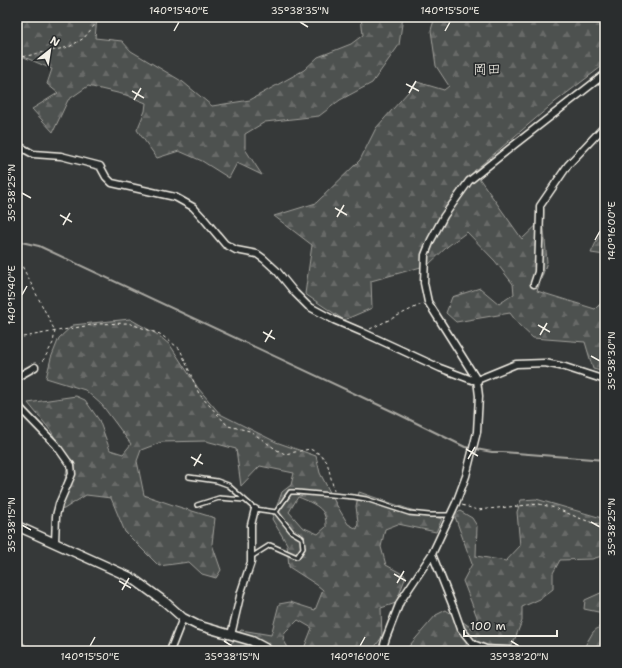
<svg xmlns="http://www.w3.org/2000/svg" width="622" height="668" viewBox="0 0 622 668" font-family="'Shantell Sans','Klee One',sans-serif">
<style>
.forest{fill:url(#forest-firs);stroke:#a1a19c;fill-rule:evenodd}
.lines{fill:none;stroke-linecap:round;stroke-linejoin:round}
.stream{stroke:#a8a7a1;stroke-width:2}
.lane-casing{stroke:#f4f1e8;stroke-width:6}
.street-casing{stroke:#f4f1e8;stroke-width:9}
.secondary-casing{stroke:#f4f1e8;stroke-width:11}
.path{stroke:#f4f1e8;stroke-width:1;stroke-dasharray:3 3;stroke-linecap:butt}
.lane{stroke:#2a2d2e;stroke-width:3}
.street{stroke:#2a2d2e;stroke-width:6}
.secondary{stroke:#2a2d2e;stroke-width:8}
.ticks{fill:none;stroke:#f4f1e8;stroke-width:1.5}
.labels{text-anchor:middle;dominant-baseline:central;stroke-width:3.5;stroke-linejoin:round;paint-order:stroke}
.quarter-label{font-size:14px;fill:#f4f1e8;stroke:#2a2d2e}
.neatline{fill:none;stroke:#f4f1e8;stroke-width:1.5}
.ticks-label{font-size:10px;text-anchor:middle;fill:#f4f1e8}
</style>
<defs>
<pattern id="forest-firs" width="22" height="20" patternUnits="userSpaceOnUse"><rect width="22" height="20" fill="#4e514f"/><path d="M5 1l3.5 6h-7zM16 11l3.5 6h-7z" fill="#686a68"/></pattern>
</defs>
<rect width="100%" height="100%" fill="#363939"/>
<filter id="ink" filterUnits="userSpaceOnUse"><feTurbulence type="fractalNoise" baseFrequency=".025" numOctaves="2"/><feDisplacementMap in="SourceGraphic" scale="8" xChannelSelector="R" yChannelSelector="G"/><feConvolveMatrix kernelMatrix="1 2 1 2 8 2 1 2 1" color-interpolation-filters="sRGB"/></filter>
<g filter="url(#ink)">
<path class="forest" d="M 17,17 L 97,17 L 95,38 L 122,41 L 131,51 L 183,82 L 212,106 L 250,100 L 304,70 L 318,57 L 351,44 L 363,35 L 361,17 L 403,17 L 399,45 L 372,83 L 340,100 L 319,116 L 265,122 L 245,134 L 245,149 L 262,175 L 237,163 L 229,178 L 202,161 L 179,151 L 157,158 L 137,130 L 145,111 L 146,103 L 126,95 L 88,86 L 68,100 L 53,132 L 32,109 L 58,93 L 47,84 L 52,69 L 17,54 Z
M 435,17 L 605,17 L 605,64 L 555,102 L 474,171 L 522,239 L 543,219 L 547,262 L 537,291 L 595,309 L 605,299 L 605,372 L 593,369 L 585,342 L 533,338 L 519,325 L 510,313 L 456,322 L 446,313 L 452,297 L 480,288 L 499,304 L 514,294 L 513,284 L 495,261 L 467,232 L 448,246 L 428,265 L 371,281 L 372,308 L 344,320 L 305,294 L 312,245 L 274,216 L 316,203 L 360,160 L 376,128 L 417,82 L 444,90 L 449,86 L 436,66 L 431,30 Z
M 605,223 L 605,255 L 591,253 Z
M 130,319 L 158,335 L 170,345 L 198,388 L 220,414 L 276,442 L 316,456 L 320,473 L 336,504 L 348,524 L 357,529 L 358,523 L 356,506 L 359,492 L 408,509 L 442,519 L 436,532 L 398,524 L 385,529 L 381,547 L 386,565 L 406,576 L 396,603 L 381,608 L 382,637 L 372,651 L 303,651 L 312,628 L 298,620 L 285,633 L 283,639 L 290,651 L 228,651 L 231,644 L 241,630 L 271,635 L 279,604 L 290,602 L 315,610 L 323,590 L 317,585 L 289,567 L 287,544 L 272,519 L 282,492 L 291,485 L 294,473 L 260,466 L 241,486 L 236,449 L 206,441 L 162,442 L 141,450 L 137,461 L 144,495 L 176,506 L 215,518 L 212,544 L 221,570 L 216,578 L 202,574 L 189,562 L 159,566 L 125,532 L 111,498 L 86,495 L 64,509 L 54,511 L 65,480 L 68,462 L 51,431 L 28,403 L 76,396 L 85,400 L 99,420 L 110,450 L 123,454 L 131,444 L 102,405 L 85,390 L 46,378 L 51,358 L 59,338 L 73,325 ZM 298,497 C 306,500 321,506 324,514 C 326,518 326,523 326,527 L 318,534 L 302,527 L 289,512 Z
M 536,499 L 605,519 L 605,555 L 592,559 L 560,560 L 553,573 L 553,589 L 540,599 L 522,607 L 522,621 L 512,646 L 487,646 L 481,651 L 406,651 L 410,645 L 436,615 L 446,610 L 473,629 L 478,625 L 477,617 L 463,581 L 472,564 L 454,514 L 460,511 L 472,518 L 477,526 L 476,556 L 506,561 L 520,546 L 517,512 L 521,500 Z
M 605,591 L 605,651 L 582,651 L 593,632 L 605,622 L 603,613 L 584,609 L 585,600 Z"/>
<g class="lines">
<path class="stream" d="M 17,241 L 39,246 L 396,413 L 465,447 L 492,452 L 503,452 L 605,460"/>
<defs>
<path id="lane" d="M 189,477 L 217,481 L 228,485 L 255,509 L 276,512 L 290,492 L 297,492 L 354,497 L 366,499 L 409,513 L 429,515 L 449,515
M 197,505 L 219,498 L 244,500
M 251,557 L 270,545 L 297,557 L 303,548 L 302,538 L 292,532 L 276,512"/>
<path id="street" d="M 17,145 L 33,154 L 61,156 L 100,166 L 106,177 L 112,183 L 175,197 L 193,207 L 204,219 L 225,244 L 236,250 L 257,254 L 264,259 L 277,271 L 295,293 L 308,306 L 334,320 L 362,332 L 440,368 L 472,380 L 477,380 L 516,364 L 545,363 L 565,367 L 605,380
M 534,284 L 538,272 L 540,213 L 540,206 L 568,165 L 602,129 L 605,127
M 17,379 L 19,376 L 35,367
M 17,402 L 21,409 L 56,445 L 68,462 L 71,465 L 72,474 L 59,504 L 56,516 L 55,543
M 432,554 L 454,609 L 461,629 L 473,644 L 486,649 L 520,651
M 231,635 L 241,592 L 251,562 L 251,525 L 255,509
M 170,651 L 183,618
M 382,651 L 386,638 L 400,602 L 432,554 L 456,503 L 466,476 L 477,432 L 479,396 L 477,380 L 428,302 L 424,283 L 425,255 L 431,240 L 444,216 L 469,181 L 514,145 L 605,74"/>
<path id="secondary" d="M 17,526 L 132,578 L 165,602 L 183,618 L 197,625 L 252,641 L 265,648 L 268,651"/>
</defs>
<use href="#lane" class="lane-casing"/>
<use href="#street" class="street-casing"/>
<use href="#secondary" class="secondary-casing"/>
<path class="path" d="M 17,58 L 69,47 L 84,38 L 101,17
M 17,256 L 55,331 L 53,343 L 44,359 L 40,363
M 370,329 L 422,304
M 17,338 L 97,324 L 128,323 L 160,334 L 180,349 L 199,394 L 228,426 L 250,431 L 277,450 L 285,454 L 310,449 L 320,454 L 327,462 L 334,490
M 462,505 L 477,510 L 539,504 L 555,508 L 579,518 L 593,523 L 605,525
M 17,641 L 41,651"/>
<use href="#lane" class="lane"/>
<use href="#street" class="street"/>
<use href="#secondary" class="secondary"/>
</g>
</g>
<path class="ticks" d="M 300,22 L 308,27M 174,31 L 179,22M 445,31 L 450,22M 406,84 L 419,91M 132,91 L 144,98M 409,93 L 416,81M 134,100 L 141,88M 22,193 L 31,198M 335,208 L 347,215M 60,215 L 72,222M 337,217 L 344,205M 63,225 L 70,213M 595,240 L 600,231M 22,295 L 27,286M 538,325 L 550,332M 263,332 L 275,339M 540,335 L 547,323M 265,342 L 272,330M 591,356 L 600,361M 466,449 L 478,456M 191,457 L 203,464M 468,459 L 475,447M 194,466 L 201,454M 591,522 L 600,527M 22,525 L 31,530M 394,574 L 406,581M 119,581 L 131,588M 397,583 L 404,571M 122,590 L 129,578M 224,641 L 232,646M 511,641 L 519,646M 90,646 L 95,637M 360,646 L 365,637"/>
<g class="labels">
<g class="quarter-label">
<text x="487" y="69">岡田</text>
</g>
</g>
<rect width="622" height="668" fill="none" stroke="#2a2d2e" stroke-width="44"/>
<g transform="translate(50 50) rotate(30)" stroke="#2a2d2e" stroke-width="3" paint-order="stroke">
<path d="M0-3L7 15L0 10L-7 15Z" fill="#f4f1e8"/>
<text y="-6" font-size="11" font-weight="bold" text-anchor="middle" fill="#f4f1e8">N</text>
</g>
<path d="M464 630v6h93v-6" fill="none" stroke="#f4f1e8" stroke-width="2"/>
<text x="470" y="630" font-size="12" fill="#f4f1e8" stroke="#2a2d2e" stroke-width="3" paint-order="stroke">100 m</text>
<rect x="22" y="22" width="578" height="624" class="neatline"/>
<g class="ticks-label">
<text x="179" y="14">140°15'40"E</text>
<text x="300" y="14">35°38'35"N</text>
<text x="450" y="14">140°15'50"E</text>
<text transform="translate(11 193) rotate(-90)" y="4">35°38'25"N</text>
<text transform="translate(611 231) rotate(-90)" y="4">140°16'00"E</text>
<text transform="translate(11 295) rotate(-90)" y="4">140°15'40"E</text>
<text transform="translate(611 361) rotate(-90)" y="4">35°38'30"N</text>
<text transform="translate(11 525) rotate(-90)" y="4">35°38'15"N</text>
<text transform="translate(611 527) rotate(-90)" y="4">35°38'25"N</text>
<text x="90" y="660">140°15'50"E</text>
<text x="232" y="660">35°38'15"N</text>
<text x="360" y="660">140°16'00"E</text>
<text x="519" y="660">35°38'20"N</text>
</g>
</svg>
